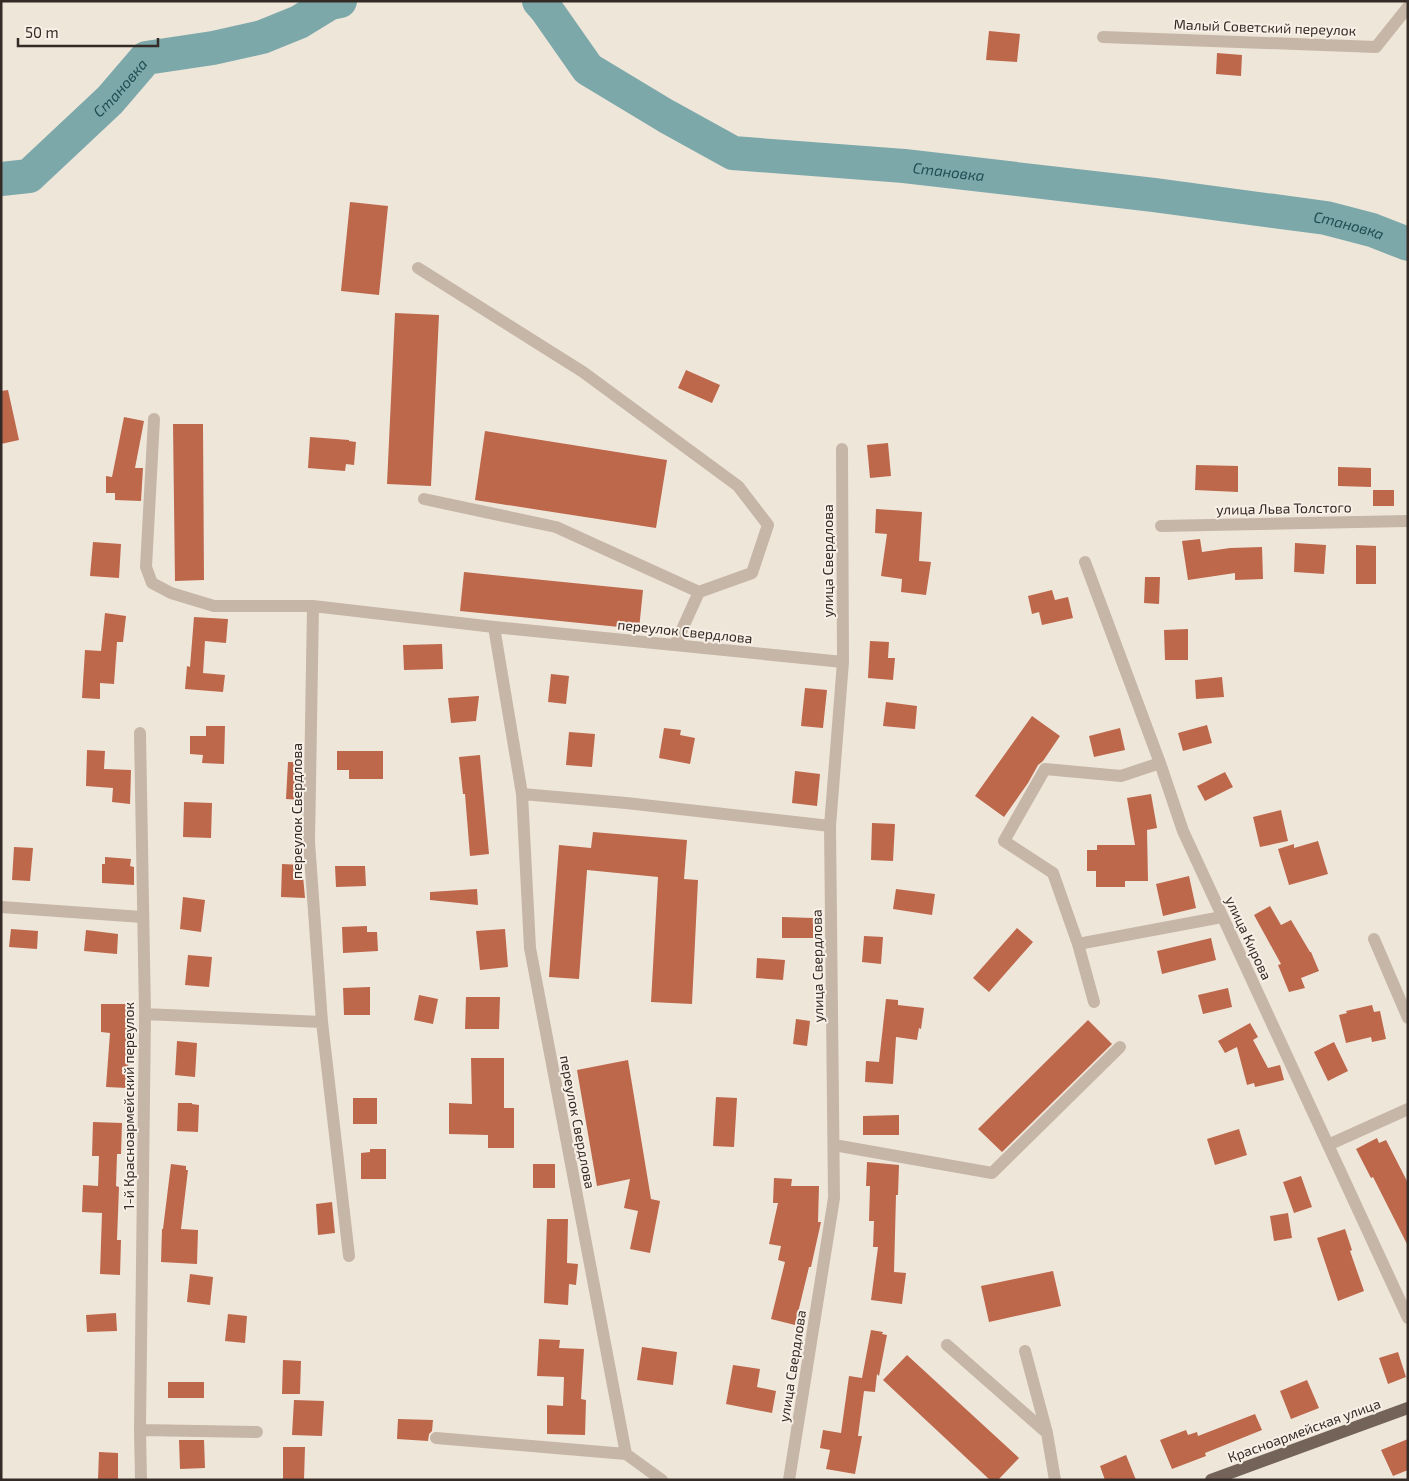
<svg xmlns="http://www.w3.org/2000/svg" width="1409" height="1481" viewBox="0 0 1409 1481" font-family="'Exo 2',sans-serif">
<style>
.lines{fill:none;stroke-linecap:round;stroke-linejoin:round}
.river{stroke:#7ca8aa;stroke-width:34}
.building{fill:#bd674b}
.minor{stroke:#c6b6a7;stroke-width:12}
.major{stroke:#746359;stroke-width:12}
.labels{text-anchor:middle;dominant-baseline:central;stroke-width:4;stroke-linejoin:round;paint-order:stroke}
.street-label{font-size:14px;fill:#342b27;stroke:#f8f0e6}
.water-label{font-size:15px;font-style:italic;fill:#204e52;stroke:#f8f0e6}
</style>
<rect width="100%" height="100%" fill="#efe6da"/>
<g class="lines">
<g class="river">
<path id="s1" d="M 539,1 L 546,9 L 588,69 L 666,116 L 733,153 L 904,166 L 1154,195 L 1326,218 L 1372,230 L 1408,244"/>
<path id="s2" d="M 1,179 L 29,176 L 110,100 L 146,58 L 213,48 L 262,37 L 299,22 L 330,3 L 340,1"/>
</g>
</g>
<path class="building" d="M 989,31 L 1020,34 L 1017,62 L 986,60 Z
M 1217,53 L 1242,55 L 1241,76 L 1216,74 Z
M 350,202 L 388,206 L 379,295 L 341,291 Z
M 395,313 L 439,315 L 431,486 L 387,484 Z
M 686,370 L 720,385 L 712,403 L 678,388 Z
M 8,390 L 19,440 L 1,444 L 1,391 Z
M 124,417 L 144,421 L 135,468 L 143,468 L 141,501 L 115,500 L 115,493 L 106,493 L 106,476 L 112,477 Z
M 173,424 L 203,424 L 204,580 L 175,581 Z
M 485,431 L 667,460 L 656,528 L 475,500 Z
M 310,437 L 349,440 L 349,441 L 356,442 L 354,465 L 346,464 L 345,471 L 308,468 Z
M 888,443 L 891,476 L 870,478 L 867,445 Z
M 1196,465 L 1238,466 L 1238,492 L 1195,490 Z
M 1338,467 L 1371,468 L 1371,487 L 1338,486 Z
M 1373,490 L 1394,490 L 1394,506 L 1373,506 Z
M 876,509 L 922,512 L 919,561 L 931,562 L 926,595 L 901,592 L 902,579 L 881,576 L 887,534 L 875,533 Z
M 1200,539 L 1202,552 L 1230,548 L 1262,547 L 1263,579 L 1235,580 L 1235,573 L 1188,580 L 1182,541 Z
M 93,542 L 121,544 L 119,578 L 90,576 Z
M 1295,543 L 1326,545 L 1324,574 L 1294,572 Z
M 1356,545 L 1376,546 L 1376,584 L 1356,584 Z
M 464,572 L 643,590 L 639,629 L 460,611 Z
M 1145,577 L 1160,577 L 1159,604 L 1144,603 Z
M 1052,590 L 1055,600 L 1068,597 L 1073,618 L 1042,625 L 1039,612 L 1032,614 L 1028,596 Z
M 105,613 L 126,616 L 123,642 L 117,642 L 114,684 L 100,683 L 100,699 L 82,698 L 85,650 L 101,651 Z
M 194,617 L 228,619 L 226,643 L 205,641 L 203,673 L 225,675 L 223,692 L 185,689 L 187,666 L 190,667 Z
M 1188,629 L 1188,660 L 1165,660 L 1164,630 Z
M 870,641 L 889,642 L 888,658 L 895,658 L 893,680 L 868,678 Z
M 442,644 L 443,669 L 404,670 L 403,645 Z
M 551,674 L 569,676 L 566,704 L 548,702 Z
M 1222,677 L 1224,697 L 1196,699 L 1195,680 Z
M 805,688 L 827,690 L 823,728 L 801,726 Z
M 479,696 L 476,721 L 451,723 L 448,698 Z
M 886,702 L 917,706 L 915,729 L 883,726 Z
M 1032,716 L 1060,736 L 1043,761 L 1038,765 L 1028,783 L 1004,817 L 975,796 Z
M 1207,725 L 1212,743 L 1183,751 L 1178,733 Z
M 206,726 L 225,726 L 224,764 L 202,763 L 203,755 L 190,754 L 190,736 L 206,736 Z
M 664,728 L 681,730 L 680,735 L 695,738 L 690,764 L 659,758 Z
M 1120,728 L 1125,750 L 1094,757 L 1089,736 Z
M 569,732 L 595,734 L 592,767 L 566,765 Z
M 87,750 L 105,751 L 104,769 L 131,770 L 130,804 L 112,802 L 113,788 L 86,786 Z
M 337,751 L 383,751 L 383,779 L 349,779 L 349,770 L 337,770 Z
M 480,755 L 489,854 L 470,856 L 465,794 L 463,794 L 459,757 Z
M 288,762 L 302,762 L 302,800 L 286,799 Z
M 795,771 L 820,774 L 817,806 L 792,803 Z
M 1225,772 L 1233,787 L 1205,801 L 1197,786 Z
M 1151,794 L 1157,828 L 1147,830 L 1148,881 L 1125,881 L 1125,887 L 1096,887 L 1096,871 L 1087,871 L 1087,850 L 1097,850 L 1097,845 L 1135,845 L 1127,798 Z
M 184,802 L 212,803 L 211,838 L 183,837 Z
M 1281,810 L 1288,841 L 1260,847 L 1253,817 Z
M 872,823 L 895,824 L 893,861 L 871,860 Z
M 593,832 L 687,840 L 684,879 L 698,880 L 692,1004 L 651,1002 L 658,877 L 587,870 L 579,979 L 549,977 L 559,845 L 591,848 Z
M 1318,841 L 1328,874 L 1289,885 L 1278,849 L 1294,844 L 1294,848 Z
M 14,847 L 33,848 L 30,881 L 12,880 Z
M 105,857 L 131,859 L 130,866 L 134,867 L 134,885 L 102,883 L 102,864 L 105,864 Z
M 282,864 L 302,865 L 305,898 L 281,897 Z
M 335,866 L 365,866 L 366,886 L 336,887 Z
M 1189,876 L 1196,908 L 1163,916 L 1156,884 Z
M 477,889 L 478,905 L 430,900 L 430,892 Z
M 896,889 L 935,894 L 932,915 L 893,909 Z
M 183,897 L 205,900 L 201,932 L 180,929 Z
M 1270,906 L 1281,925 L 1291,920 L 1310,952 L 1311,952 L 1319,971 L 1301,978 L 1305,988 L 1289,992 L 1278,965 L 1281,964 L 1254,915 Z
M 782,917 L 813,918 L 813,938 L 782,938 Z
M 367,926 L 367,932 L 377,932 L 378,951 L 343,953 L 342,927 Z
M 1017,928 L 1033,942 L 989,992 L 973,978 Z
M 11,929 L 38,931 L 37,949 L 9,947 Z
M 505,929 L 508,967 L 480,970 L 476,931 Z
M 86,930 L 118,934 L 117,954 L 84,951 Z
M 864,936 L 883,937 L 881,964 L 862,962 Z
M 1211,938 L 1216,960 L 1162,974 L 1157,951 Z
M 188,955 L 212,957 L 209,987 L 185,985 Z
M 757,958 L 785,960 L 783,980 L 756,978 Z
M 370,987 L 370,1015 L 344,1015 L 343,988 Z
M 1228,988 L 1232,1007 L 1203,1014 L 1198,995 Z
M 419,995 L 438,999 L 433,1024 L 414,1020 Z
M 466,997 L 500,997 L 499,1029 L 465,1029 Z
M 886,999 L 898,1000 L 898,1005 L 924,1008 L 921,1029 L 919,1028 L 917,1040 L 896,1037 L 893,1084 L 865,1082 L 866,1061 L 879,1062 Z
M 101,1004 L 129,1004 L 128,1054 L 129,1054 L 127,1088 L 106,1087 L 110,1033 L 101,1032 Z
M 1372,1005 L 1374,1012 L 1380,1011 L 1386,1039 L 1372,1042 L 1371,1037 L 1346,1043 L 1339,1015 L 1347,1013 L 1346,1011 Z
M 796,1019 L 810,1021 L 807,1046 L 793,1044 Z
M 1088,1020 L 1112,1044 L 1002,1152 L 978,1129 Z
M 1250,1023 L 1258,1037 L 1253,1040 L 1268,1068 L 1280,1065 L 1284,1080 L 1255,1087 L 1254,1083 L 1247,1085 L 1237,1047 L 1225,1053 L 1218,1041 Z
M 177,1041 L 197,1043 L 195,1077 L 175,1075 Z
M 1334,1042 L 1348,1071 L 1328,1081 L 1314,1052 Z
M 471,1058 L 504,1058 L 504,1108 L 514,1108 L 514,1148 L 488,1148 L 488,1135 L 449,1134 L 449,1103 L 472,1104 Z
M 628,1060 L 651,1199 L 660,1201 L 650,1253 L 630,1249 L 638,1211 L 624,1208 L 630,1179 L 597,1186 L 577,1070 Z
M 716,1097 L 737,1098 L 734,1147 L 713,1146 Z
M 353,1098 L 377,1098 L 377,1124 L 353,1124 Z
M 178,1103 L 192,1103 L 192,1104 L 199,1105 L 198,1132 L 177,1131 Z
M 899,1115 L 899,1135 L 863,1135 L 863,1116 Z
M 93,1122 L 122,1123 L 121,1154 L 117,1154 L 116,1186 L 119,1187 L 117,1240 L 121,1240 L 120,1275 L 100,1274 L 102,1213 L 82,1212 L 83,1185 L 98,1186 L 99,1156 L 92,1156 Z
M 1239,1129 L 1247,1155 L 1215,1165 L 1207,1139 Z
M 1377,1138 L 1379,1143 L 1386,1140 L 1408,1183 L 1408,1246 L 1373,1177 L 1371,1178 L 1356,1149 Z
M 370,1149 L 386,1149 L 386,1179 L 361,1179 L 361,1153 L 370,1152 Z
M 867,1162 L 899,1165 L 898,1195 L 896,1195 L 894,1272 L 906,1273 L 902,1304 L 871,1300 L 878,1247 L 873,1247 L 874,1221 L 869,1221 L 870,1186 L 866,1186 Z
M 171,1164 L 186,1166 L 186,1170 L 188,1170 L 181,1229 L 198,1230 L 197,1264 L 161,1262 L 162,1229 L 163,1229 Z
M 533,1164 L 555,1164 L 555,1188 L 533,1188 Z
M 1301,1176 L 1312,1207 L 1294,1213 L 1283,1182 Z
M 774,1178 L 792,1179 L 791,1186 L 819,1186 L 818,1222 L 821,1222 L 811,1267 L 809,1267 L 795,1325 L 771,1319 L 785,1262 L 778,1260 L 781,1246 L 769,1244 L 778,1203 L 773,1203 Z
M 332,1202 L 335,1233 L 318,1235 L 316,1204 Z
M 1288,1213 L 1292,1238 L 1274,1241 L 1270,1216 Z
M 547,1219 L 568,1219 L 567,1263 L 578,1264 L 576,1285 L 569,1284 L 568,1305 L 544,1303 Z
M 1345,1229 L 1352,1250 L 1350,1251 L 1364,1291 L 1338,1301 L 1317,1238 Z
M 1053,1271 L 1061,1306 L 989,1322 L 981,1286 Z
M 190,1274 L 213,1277 L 210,1305 L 187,1302 Z
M 116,1313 L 117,1331 L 87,1332 L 86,1315 Z
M 228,1314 L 247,1316 L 245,1343 L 225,1341 Z
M 871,1330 L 883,1332 L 882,1334 L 887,1335 L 879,1376 L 877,1374 L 875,1392 L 864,1391 L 858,1436 L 862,1436 L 855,1474 L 826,1469 L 830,1450 L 820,1448 L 823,1430 L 841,1433 L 849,1376 L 862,1378 Z
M 539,1339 L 560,1340 L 559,1348 L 584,1349 L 581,1399 L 586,1400 L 585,1435 L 547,1434 L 547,1405 L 563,1406 L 564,1377 L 537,1376 Z
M 642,1347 L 677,1352 L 673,1385 L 637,1380 Z
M 1398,1352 L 1406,1377 L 1388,1384 L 1379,1358 Z
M 907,1355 L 1019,1458 L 998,1480 L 990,1480 L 883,1380 Z
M 283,1360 L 301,1361 L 300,1394 L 282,1394 Z
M 733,1365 L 760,1369 L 757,1387 L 776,1391 L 772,1413 L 726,1404 Z
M 1307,1380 L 1319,1408 L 1291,1419 L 1280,1391 Z
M 168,1382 L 204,1382 L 204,1398 L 168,1398 Z
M 294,1400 L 324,1401 L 322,1436 L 292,1435 Z
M 1255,1414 L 1262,1430 L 1205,1453 L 1206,1456 L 1172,1469 L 1160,1440 L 1186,1430 L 1188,1435 L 1197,1432 L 1198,1436 Z
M 398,1419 L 433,1420 L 432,1431 L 429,1434 L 428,1441 L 397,1439 Z
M 1408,1439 L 1408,1470 L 1393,1476 L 1381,1450 Z
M 179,1440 L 204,1440 L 205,1468 L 180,1469 Z
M 283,1447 L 305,1447 L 304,1480 L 283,1479 Z
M 99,1452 L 118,1453 L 118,1480 L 98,1480 Z
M 1126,1455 L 1136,1480 L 1105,1480 L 1100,1466 Z"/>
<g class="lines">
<path class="minor" d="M 1103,37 L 1376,47 L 1408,7
M 418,268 L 583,372 L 738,486 L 768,525 L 752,573 L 699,592 L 675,645
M 154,419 L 146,567 L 152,583 L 171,593 L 214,606 L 313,606
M 424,499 L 556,527 L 699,592
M 1161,526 L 1408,521
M 1085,562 L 1160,763 L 1183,831 L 1408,1318
M 494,627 L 522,794 L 530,948 L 626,1454 L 662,1480
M 140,733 L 145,1014 L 140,1430 L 141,1480
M 522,794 L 626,803 L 830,826
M 1,907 L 142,917
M 1374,939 L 1408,1018
M 1078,944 L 1053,873 L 1004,841 L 1045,769 L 1121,776 L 1160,763
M 1094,1002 L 1078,944 L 1222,917
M 145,1014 L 322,1022
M 834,1145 L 992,1173 L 1120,1047
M 1328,1145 L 1408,1109
M 349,1256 L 322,1022 L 309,842 L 313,606 L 494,627 L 843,662
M 947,1345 L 1047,1433
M 1025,1351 L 1047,1433 L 1055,1480
M 140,1430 L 257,1432
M 436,1438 L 626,1454
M 789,1480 L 834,1198 L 830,826 L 843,662 L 842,449"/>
<path class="major" d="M 1211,1480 L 1408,1408"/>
</g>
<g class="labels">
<g class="street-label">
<text transform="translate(1265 27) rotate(2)">Малый Советский переулок</text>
<text transform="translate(1284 508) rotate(-1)">улица Льва Толстого</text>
<text transform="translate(827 561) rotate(-90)">улица Свердлова</text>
<text transform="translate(685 631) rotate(6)">переулок Свердлова</text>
<text transform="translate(296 811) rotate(-90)">переулок Свердлова</text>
<text transform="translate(1249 938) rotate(65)">улица Кирова</text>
<text transform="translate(817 966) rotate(-91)">улица Свердлова</text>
<text transform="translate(128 1106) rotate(-90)">1-й Красноармейский переулок</text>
<text transform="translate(578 1122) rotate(79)">переулок Свердлова</text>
<text transform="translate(792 1366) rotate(-81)">улица Свердлова</text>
<text transform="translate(1304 1430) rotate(-20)">Красноармейская улица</text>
</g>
<g class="water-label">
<text stroke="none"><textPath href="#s2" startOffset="155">Становка</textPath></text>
<text stroke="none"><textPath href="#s1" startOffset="468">Становка</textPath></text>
<text stroke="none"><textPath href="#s1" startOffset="872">Становка</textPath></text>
</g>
</g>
<rect width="1409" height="1481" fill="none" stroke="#342b27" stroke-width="5"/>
<path d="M18 38v8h140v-8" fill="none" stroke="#342b27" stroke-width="2.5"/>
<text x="25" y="38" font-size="15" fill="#342b27" stroke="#f8f0e6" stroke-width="4" paint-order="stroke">50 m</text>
</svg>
